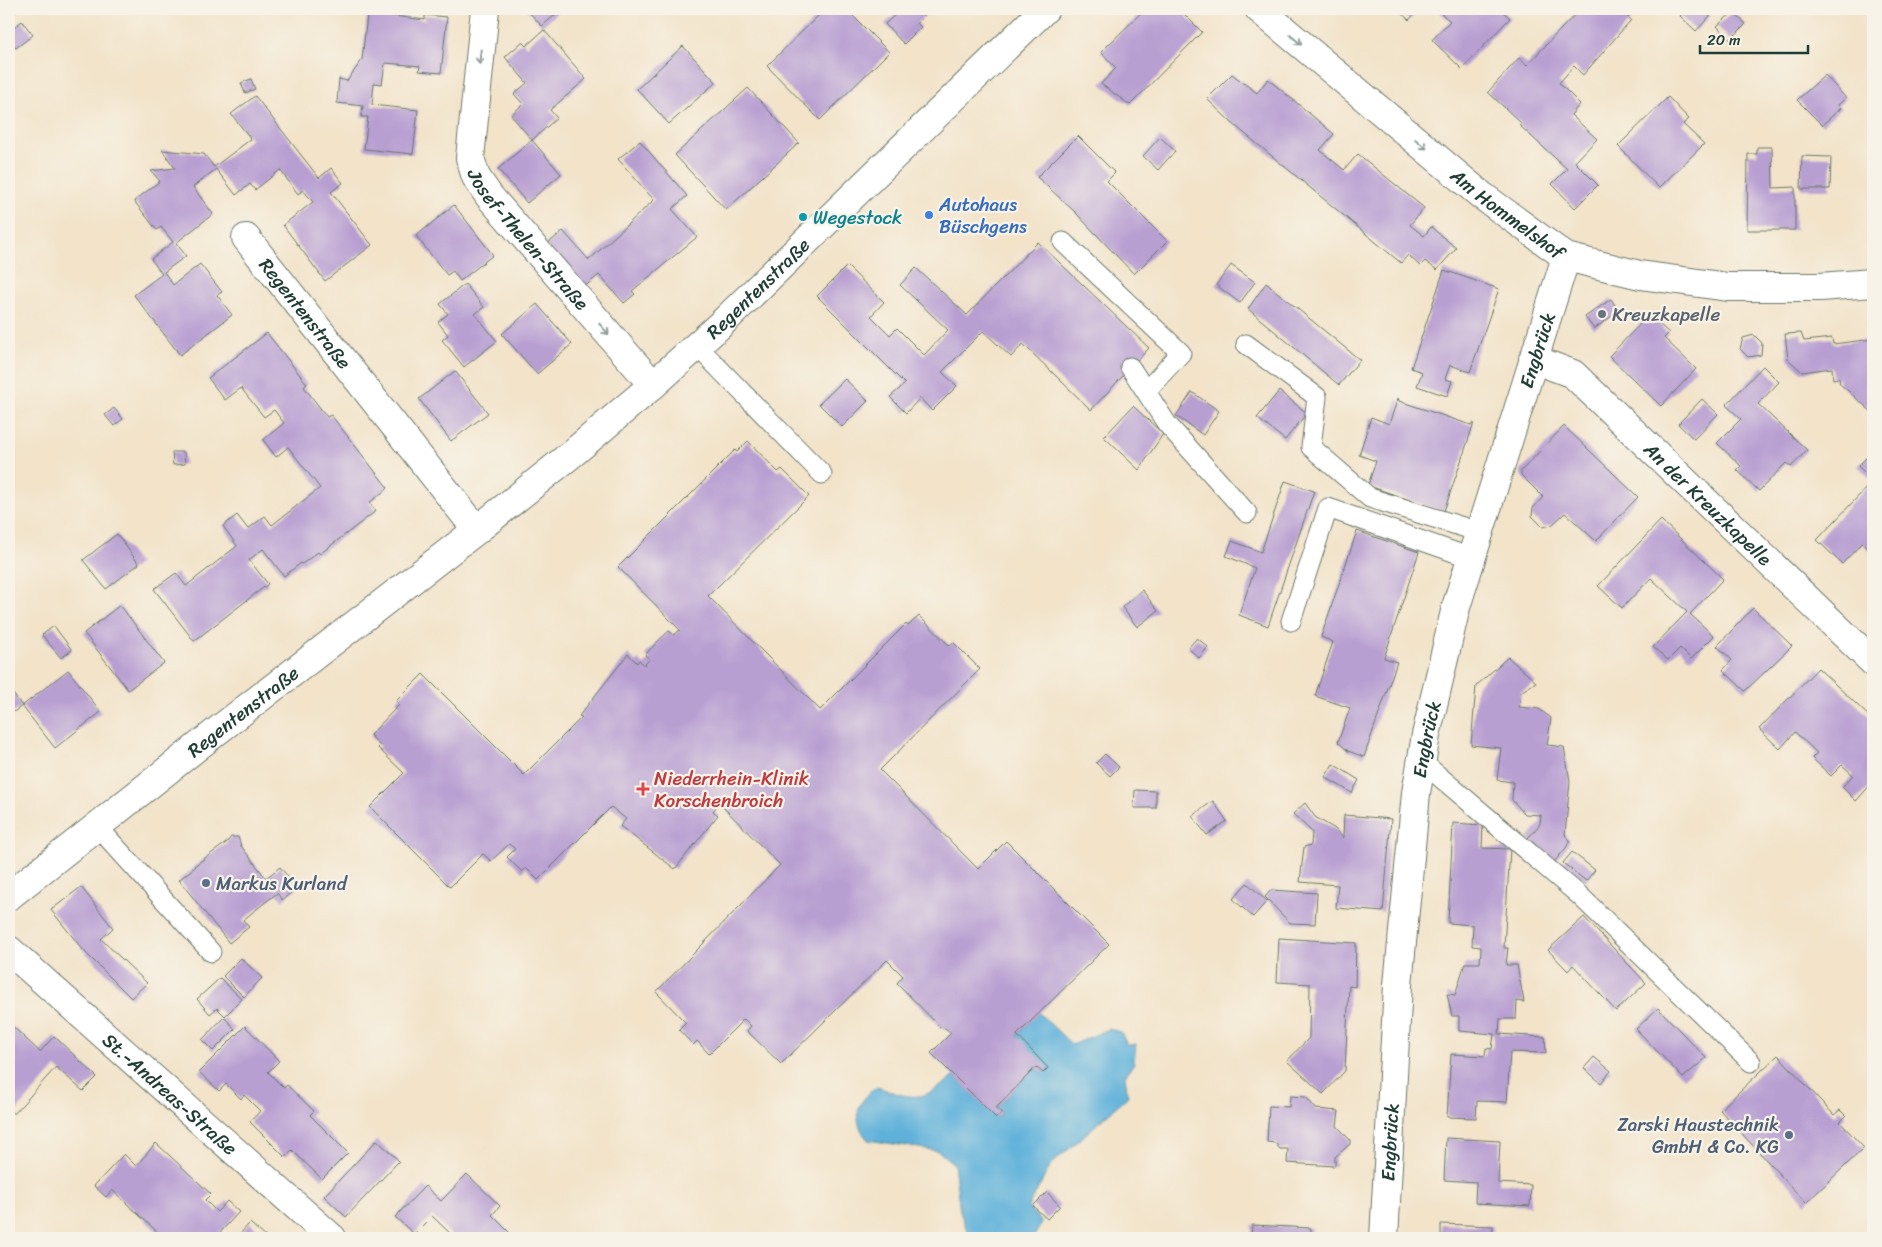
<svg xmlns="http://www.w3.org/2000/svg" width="1882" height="1247" viewBox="0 0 1882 1247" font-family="Sriracha,sans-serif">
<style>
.water{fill:#5fb1da;stroke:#3f7787}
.building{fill:#b79fd2}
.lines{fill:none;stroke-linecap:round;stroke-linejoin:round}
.lane-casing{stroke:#697768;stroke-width:21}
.street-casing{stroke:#697768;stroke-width:30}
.lane{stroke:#fff;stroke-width:19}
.street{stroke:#fff;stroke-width:28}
.oneway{stroke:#8f9e9a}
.shop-dot{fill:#3f7fe0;stroke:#f7f3e8;stroke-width:2}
.culture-dot{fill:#0f9aa8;stroke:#f7f3e8;stroke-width:2}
.worship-dot{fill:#6b7280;stroke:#f7f3e8;stroke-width:2}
.health-dot{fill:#e0444e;stroke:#f7f3e8;stroke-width:2}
.service-dot{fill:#5c6f8a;stroke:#f7f3e8;stroke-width:2}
.labels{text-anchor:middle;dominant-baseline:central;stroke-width:4.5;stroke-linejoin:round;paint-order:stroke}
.shop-label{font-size:19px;fill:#366cbe;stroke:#f7f3e8;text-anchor:start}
.street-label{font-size:19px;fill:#1f3d34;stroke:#f7f3e8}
.culture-label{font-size:19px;fill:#0d838f;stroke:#f7f3e8;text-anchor:start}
.worship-label{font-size:19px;fill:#5b616d;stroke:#f7f3e8;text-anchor:start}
.health-label{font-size:19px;fill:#be3a42;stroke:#f7f3e8;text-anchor:start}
.service-label{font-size:19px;fill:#4e5e75;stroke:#f7f3e8;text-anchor:start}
</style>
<rect width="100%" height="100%" fill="#f7f3e8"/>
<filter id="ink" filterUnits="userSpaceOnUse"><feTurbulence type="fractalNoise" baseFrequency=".02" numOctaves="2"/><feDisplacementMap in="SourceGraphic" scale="10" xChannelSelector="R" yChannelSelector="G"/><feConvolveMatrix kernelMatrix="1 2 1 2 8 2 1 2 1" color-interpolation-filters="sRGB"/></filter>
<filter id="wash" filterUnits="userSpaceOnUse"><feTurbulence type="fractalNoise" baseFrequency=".0096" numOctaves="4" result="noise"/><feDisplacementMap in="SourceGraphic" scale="20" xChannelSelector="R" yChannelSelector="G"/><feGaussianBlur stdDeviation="1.12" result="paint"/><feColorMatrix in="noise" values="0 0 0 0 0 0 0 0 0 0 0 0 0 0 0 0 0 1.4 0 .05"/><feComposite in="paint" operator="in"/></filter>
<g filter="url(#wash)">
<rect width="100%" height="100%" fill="#f2e3c9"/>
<path class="water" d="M 1039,1013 L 1072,1045 L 1109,1029 L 1121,1032 L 1127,1045 L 1136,1044 L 1134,1063 L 1125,1076 L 1128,1096 L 1051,1165 L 1028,1207 L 1042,1223 L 1033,1238 L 970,1238 L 960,1212 L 954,1164 L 938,1151 L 868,1140 C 851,1120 856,1101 877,1087 C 915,1100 922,1102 954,1076 L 997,1118 L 1002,1113 L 996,1108 L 1036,1067 L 1043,1073 L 1017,1035 Z"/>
<g id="blocks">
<path class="building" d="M 322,9 L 380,9 L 379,14 L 425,20 L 425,15 L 447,17 L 441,73 L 419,71 L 420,66 L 385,63 L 382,84 L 374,83 L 372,105 L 418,110 L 413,154 L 364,149 L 368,117 L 361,117 L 363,106 L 337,103 L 339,79 L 347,81 L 362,60 L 367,15 Z
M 526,9 L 562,9 L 542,26 Z
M 825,9 L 846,9 L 889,52 L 820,120 L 767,66 Z
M 901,9 L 931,9 L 917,23 L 921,27 L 904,44 L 885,24 Z
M 1145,9 L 1179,9 L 1202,32 L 1130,105 L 1101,84 L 1116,68 L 1101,52 Z
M 1397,9 L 1420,9 L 1409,20 Z
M 1436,9 L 1500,9 L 1510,18 L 1462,69 L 1432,40 L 1450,21 Z
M 1580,9 L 1618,9 L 1631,20 L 1583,75 L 1574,66 L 1559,83 L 1580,104 L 1571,115 L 1597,139 L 1575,162 L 1598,185 L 1575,208 L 1552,184 L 1567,169 L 1519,125 L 1521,123 L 1488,92 L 1519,58 L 1527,65 Z
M 1687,9 L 1704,9 L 1711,15 L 1696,31 L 1680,16 Z
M 1733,12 L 1746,24 L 1730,40 L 1717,26 Z
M 22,21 L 33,35 L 16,48 L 9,38 L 9,31 Z
M 544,30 L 586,79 L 550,110 L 557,118 L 532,140 L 511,115 L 523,104 L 514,94 L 527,83 L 505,57 L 522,42 L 526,46 Z
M 683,46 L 716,82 L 669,124 L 637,89 Z
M 1232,74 L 1257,93 L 1268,79 L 1334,134 L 1320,150 L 1344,170 L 1358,154 L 1424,208 L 1410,225 L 1424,236 L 1431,227 L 1456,248 L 1437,270 L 1425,261 L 1420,266 L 1408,255 L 1401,263 L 1232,123 L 1207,99 Z
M 1825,75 L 1846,98 L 1838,105 L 1841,108 L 1822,125 L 1797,100 Z
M 251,79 L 255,89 L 245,93 L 241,83 Z
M 748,88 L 799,143 L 726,210 L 675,155 Z
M 255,96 L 319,178 L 331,168 L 343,183 L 331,192 L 372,245 L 325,281 L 283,225 L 313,202 L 303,190 L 298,194 L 280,170 L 255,190 L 250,184 L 236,195 L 216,169 L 193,187 L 213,214 L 176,243 L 186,256 L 164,272 L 173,285 L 200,264 L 222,292 L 217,295 L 232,315 L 180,355 L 134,295 L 162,274 L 151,259 L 173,242 L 161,227 L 157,230 L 134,201 L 160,181 L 151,171 L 175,168 L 162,150 L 204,154 L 214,167 L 251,139 L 231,114 Z
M 1668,97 L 1689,119 L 1683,124 L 1704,144 L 1659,188 L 1618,146 Z
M 1078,136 L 1115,173 L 1107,181 L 1167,241 L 1134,274 L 1075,212 L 1037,177 Z
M 1160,137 L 1175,151 L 1158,170 L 1143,156 Z
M 532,140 L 561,174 L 527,203 L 498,169 Z
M 640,141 L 687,196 L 672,209 L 697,237 L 632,291 L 635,294 L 624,303 L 599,275 L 583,288 L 546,245 L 563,231 L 589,260 L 654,200 L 618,159 Z
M 1757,147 L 1772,147 L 1773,188 L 1795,187 L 1795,230 L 1747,230 L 1748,154 L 1757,154 Z
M 1802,156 L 1831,157 L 1830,189 L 1801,189 Z
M 454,205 L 493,255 L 460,281 L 453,271 L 447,275 L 416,236 Z
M 1038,242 L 1149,348 L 1091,410 L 1023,344 L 1011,357 L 983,331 L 942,372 L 957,386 L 932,411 L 920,398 L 906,413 L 890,397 L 905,384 L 817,296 L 847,266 L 884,302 L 871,316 L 890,335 L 897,328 L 924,355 L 948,330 L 900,285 L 916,268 L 967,315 Z
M 1231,265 L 1255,282 L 1240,303 L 1216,285 Z
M 1444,270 L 1499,289 L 1470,372 L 1450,365 L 1445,379 L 1452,381 L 1447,396 L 1417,386 L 1422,372 L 1411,368 Z
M 1266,283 L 1360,360 L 1339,385 L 1248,309 Z
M 465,284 L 484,307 L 475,314 L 497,341 L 464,367 L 442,340 L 448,335 L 438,322 L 448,314 L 440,304 Z
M 1611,299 L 1619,311 L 1594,329 L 1585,317 Z
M 537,304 L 572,344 L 537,374 L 502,334 Z
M 1649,315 L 1669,333 L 1664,338 L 1696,369 L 1661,406 L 1609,356 Z
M 267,333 L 307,384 L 304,387 L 314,400 L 327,417 L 331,415 L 388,488 L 369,503 L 376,511 L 325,550 L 320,554 L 318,552 L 302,564 L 301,563 L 284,576 L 263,549 L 249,560 L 268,584 L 194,641 L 154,589 L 176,573 L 186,586 L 237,546 L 223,526 L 237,515 L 248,529 L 265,516 L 272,525 L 320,488 L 288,447 L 276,457 L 263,440 L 284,423 L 274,410 L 264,417 L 241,388 L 225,400 L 208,378 Z
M 1801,333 L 1804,341 L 1832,338 L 1833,344 L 1873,339 L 1873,413 L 1840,384 L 1839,378 L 1833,379 L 1832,368 L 1802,372 L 1788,359 L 1785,334 Z
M 1754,335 L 1762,343 L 1761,355 L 1748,357 L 1740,349 L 1743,338 Z
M 1763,366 L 1779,382 L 1758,404 L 1807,450 L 1791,467 L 1786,463 L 1759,491 L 1737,470 L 1741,466 L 1717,443 L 1741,419 L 1726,405 Z
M 455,371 L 488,413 L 451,441 L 419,399 Z
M 845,379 L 868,401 L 842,427 L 819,404 Z
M 1279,391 L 1307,413 L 1285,440 L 1257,418 Z
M 1192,392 L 1219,411 L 1203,435 L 1176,416 Z
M 1398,398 L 1399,401 L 1471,425 L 1474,423 L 1443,514 L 1442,511 L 1369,486 L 1367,488 L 1376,461 L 1359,455 L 1371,417 L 1389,424 Z
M 1702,399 L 1718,414 L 1694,439 L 1678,424 Z
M 1133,406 L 1163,434 L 1139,470 L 1104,437 Z
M 114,408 L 123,419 L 114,426 L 105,415 Z
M 1564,426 L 1638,497 L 1596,541 L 1565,513 L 1552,525 L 1543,527 L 1532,516 L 1533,508 L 1543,497 L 1521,475 L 1521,471 Z
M 748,441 L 778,472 L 782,469 L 809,496 L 708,596 L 820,710 L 906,624 L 908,626 L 919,616 L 950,646 L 953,642 L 980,669 L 880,770 L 978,869 L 1006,841 L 1109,944 L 1017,1035 L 1048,1068 L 1043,1073 L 1036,1067 L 996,1108 L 1002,1113 L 996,1118 L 931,1053 L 951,1033 L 945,1028 L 942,1029 L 897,983 L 903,976 L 887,960 L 781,1064 L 747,1031 L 751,1026 L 744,1019 L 709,1054 L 697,1041 L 693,1045 L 679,1030 L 686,1023 L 656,992 L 780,865 L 719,803 L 713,811 L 718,815 L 675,869 L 620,826 L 626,819 L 611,807 L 538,880 L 526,868 L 522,872 L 507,857 L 515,849 L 509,844 L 491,861 L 483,854 L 450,887 L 370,807 L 404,773 L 378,748 L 380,746 L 370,735 L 400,704 L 396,701 L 423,674 L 524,775 L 582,717 L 579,716 L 628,654 L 637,663 L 639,660 L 644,665 L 650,659 L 645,655 L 657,642 L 669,631 L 674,635 L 680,630 L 618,567 L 735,450 L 737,452 Z
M 1873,451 L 1873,477 L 1871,479 L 1858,466 Z
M 172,452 L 184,452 L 185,464 L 173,465 Z
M 1285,481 L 1314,491 L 1268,626 L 1239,615 L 1255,568 L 1226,556 L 1232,541 L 1261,552 Z
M 1869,485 L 1873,489 L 1873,554 L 1862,543 L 1842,564 L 1817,540 Z
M 1661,520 L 1723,579 L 1690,614 L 1714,636 L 1691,659 L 1680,648 L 1668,660 L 1653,647 L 1687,612 L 1651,578 L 1622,608 L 1598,586 Z
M 1357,531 L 1419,552 L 1384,658 L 1397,662 L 1364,757 L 1348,751 L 1338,742 L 1350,708 L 1315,696 L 1333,642 L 1321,637 Z
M 117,534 L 139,564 L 106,589 L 83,560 Z
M 1142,590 L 1158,611 L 1137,627 L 1122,607 Z
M 120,605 L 164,663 L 128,690 L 84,633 Z
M 1753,608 L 1792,646 L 1745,691 L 1723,670 L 1732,660 L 1717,646 Z
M 54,626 L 72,650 L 61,658 L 42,635 Z
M 1197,638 L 1208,647 L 1199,658 L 1188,648 Z
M 1508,657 L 1536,682 L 1521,692 L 1519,707 L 1539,709 L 1551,718 L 1547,745 L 1564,747 L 1570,781 L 1565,835 L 1570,840 L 1566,848 L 1554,862 L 1528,838 L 1540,824 L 1541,815 L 1525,814 L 1512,800 L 1513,782 L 1497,780 L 1501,748 L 1471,745 L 1476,686 Z
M 1818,668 L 1873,720 L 1873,782 L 1856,801 L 1842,787 L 1853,775 L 1842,765 L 1831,776 L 1812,758 L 1817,753 L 1795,732 L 1780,749 L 1759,729 Z
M 68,670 L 101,712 L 55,748 L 22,706 Z
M 9,688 L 22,706 L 12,713 L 9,709 Z
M 1105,754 L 1119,767 L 1110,776 L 1096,763 Z
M 1333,764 L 1359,780 L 1352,793 L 1325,777 Z
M 1135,790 L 1156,791 L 1156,808 L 1134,808 Z
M 1213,801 L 1227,821 L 1207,835 L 1192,816 Z
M 1305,803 L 1315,817 L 1335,829 L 1343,838 L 1344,815 L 1391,819 L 1383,912 L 1336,908 L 1338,885 L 1300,882 L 1304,847 L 1311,845 L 1312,832 L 1293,814 Z
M 1453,823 L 1483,825 L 1482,848 L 1510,849 L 1504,948 L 1508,948 L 1506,965 L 1517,965 L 1524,1002 L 1517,1001 L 1516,1019 L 1500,1019 L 1499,1034 L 1545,1037 L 1546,1053 L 1510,1052 L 1507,1102 L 1477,1101 L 1476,1118 L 1447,1117 L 1451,1054 L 1485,1056 L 1486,1048 L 1492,1049 L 1494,1034 L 1459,1031 L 1459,1016 L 1452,1016 L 1447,994 L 1455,995 L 1465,963 L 1480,963 L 1481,947 L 1472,946 L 1473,925 L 1448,923 Z
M 231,837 L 238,837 L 241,846 L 266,878 L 280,867 L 297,888 L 282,900 L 277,893 L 243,920 L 249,927 L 229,943 L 179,880 L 195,867 L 194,866 L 226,843 Z
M 1572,852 L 1595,870 L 1586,881 L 1563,863 Z
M 1247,883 L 1267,901 L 1253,917 L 1233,899 Z
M 81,887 L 113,928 L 101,939 L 147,983 L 131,998 L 84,951 L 51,910 Z
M 1271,890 L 1317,893 L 1315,924 L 1290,923 L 1265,897 Z
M 1584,917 L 1646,983 L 1616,1011 L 1573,965 L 1568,971 L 1548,950 Z
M 1279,938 L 1356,943 L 1355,987 L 1349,986 L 1345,1071 L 1323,1094 L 1287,1061 L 1309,1038 L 1310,984 L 1277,982 Z
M 241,958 L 262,978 L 244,997 L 223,976 Z
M 220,978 L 242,999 L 225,1016 L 217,1008 L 210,1014 L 197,999 Z
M 1658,1008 L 1706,1058 L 1683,1078 L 1636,1029 Z
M 224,1017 L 235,1029 L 213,1051 L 202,1040 Z
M 9,1023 L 40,1052 L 54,1036 L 97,1077 L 83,1091 L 56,1067 L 14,1114 L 9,1110 Z
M 245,1026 L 279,1061 L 268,1072 L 284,1088 L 287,1085 L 314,1111 L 310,1115 L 348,1153 L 322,1179 L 292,1150 L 285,1157 L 250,1122 L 260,1111 L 244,1095 L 241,1099 L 226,1084 L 219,1091 L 199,1072 Z
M 1778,1055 L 1834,1115 L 1840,1110 L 1846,1116 L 1840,1122 L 1864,1148 L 1806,1203 L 1720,1110 Z
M 1594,1057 L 1611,1071 L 1601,1083 L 1584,1068 Z
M 1290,1096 L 1306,1097 L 1316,1109 L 1339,1111 L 1337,1126 L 1350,1140 L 1350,1144 L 1335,1157 L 1335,1166 L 1287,1163 L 1288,1149 L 1280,1149 L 1275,1143 L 1267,1142 L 1269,1106 L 1289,1107 Z
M 1446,1138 L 1500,1141 L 1498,1183 L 1531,1185 L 1530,1206 L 1475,1203 L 1476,1182 L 1444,1180 Z
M 377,1140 L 399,1161 L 346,1217 L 324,1196 Z
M 156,1143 L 211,1194 L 205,1200 L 217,1212 L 227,1201 L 239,1212 L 215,1238 L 181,1238 L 175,1233 L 170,1238 L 164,1238 L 112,1190 L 106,1197 L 94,1186 L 124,1154 L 136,1166 Z
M 467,1174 L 500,1206 L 492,1215 L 509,1232 L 503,1238 L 455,1238 L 432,1216 L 414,1234 L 395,1217 L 425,1186 L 441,1201 Z
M 1047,1192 L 1060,1206 L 1047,1219 L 1033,1206 Z
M 250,1223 L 267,1238 L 236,1238 Z
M 1441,1224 L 1493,1226 L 1492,1238 L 1441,1238 Z
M 1252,1225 L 1311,1228 L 1311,1238 L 1251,1238 Z"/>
</g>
</g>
<g filter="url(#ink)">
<use href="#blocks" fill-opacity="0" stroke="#697768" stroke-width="1"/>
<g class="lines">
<defs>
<path id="lane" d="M 1063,242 L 1181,353 L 1146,391
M 1246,344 L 1317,397 L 1311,447 L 1370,498 L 1479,532
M 697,346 L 822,474
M 1130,367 L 1167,424 L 1247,513
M 1291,621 L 1328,508 L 1471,558
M 1421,761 L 1579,895 L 1751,1062
M 97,826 L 211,952"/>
<g id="street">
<path id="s1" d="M 485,9 L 470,158 L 476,177 L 489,196 L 653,385"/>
<path id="s2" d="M 1259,9 L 1481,195 L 1566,257 L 1640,275 L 1728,287 L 1820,287 L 1873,283"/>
<path id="s3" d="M 246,238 L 477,530"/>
<path id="s4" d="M 1533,359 L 1573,374 L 1873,662"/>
<path id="s5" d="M 9,896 L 221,728 L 477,530 L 574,452 L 653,385 L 720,325 L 1045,9"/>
<path id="s6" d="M 9,950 L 332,1238"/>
<path id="s7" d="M 1384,1238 L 1398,985 L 1416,793 L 1426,735 L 1456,607 L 1566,257"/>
</g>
</defs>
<use href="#lane" class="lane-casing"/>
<use href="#street" class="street-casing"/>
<use href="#lane" class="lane"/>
<use href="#street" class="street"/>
</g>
<defs><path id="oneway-shaft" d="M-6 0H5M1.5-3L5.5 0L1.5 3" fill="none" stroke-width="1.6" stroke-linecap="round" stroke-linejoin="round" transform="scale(1.25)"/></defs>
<g class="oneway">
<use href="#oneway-shaft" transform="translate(1296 40) rotate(40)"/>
<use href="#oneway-shaft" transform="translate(480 57) rotate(96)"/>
<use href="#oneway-shaft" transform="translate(1421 144) rotate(40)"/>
<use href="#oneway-shaft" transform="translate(604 329) rotate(49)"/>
</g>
</g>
<circle class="shop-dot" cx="929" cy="215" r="5"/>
<circle class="culture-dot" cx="803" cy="217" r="5"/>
<circle class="worship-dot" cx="1602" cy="314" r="5"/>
<path class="health-dot" d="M640.5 781.5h5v5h5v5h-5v5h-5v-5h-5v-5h5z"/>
<g class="service-dot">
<circle cx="206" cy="883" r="5"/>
<circle cx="1789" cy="1135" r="5"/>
</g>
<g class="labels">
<g class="shop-label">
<text x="939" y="204">Autohaus<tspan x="939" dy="22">Büschgens</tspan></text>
</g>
<g class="street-label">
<text stroke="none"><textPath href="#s2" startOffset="322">Am Hommelshof</textPath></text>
<text stroke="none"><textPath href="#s1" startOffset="251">Josef-Thelen-Straße</textPath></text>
<text stroke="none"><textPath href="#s5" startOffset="965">Regentenstraße</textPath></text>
<text stroke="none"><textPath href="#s3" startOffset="96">Regentenstraße</textPath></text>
<text stroke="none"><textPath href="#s7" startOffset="906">Engbrück</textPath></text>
<text stroke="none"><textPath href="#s4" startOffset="230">An der Kreuzkapelle</textPath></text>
<text stroke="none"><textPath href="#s5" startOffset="298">Regentenstraße</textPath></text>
<text stroke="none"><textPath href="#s7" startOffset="501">Engbrück</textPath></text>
<text stroke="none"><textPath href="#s6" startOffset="216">St.-Andreas-Straße</textPath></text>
<text stroke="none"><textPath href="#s7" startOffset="96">Engbrück</textPath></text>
</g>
<g class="culture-label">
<text x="813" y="217">Wegestock</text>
</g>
<g class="worship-label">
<text x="1612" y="314">Kreuzkapelle</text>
</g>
<g class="health-label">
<text x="654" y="778">Niederrhein-Klinik<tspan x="654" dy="22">Korschenbroich</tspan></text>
</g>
<g class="service-label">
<text x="216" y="883">Markus Kurland</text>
<text x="1779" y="1124" text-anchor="end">Zarski Haustechnik<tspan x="1779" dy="22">GmbH &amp; Co. KG</tspan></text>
</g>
</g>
<rect width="1882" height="1247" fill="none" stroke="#f7f3e8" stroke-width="30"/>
<path d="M1700 45v8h108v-8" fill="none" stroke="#1f3d34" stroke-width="2.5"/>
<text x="1707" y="45" font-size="15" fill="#1f3d34" stroke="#f7f3e8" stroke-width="4" paint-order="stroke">20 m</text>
</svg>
